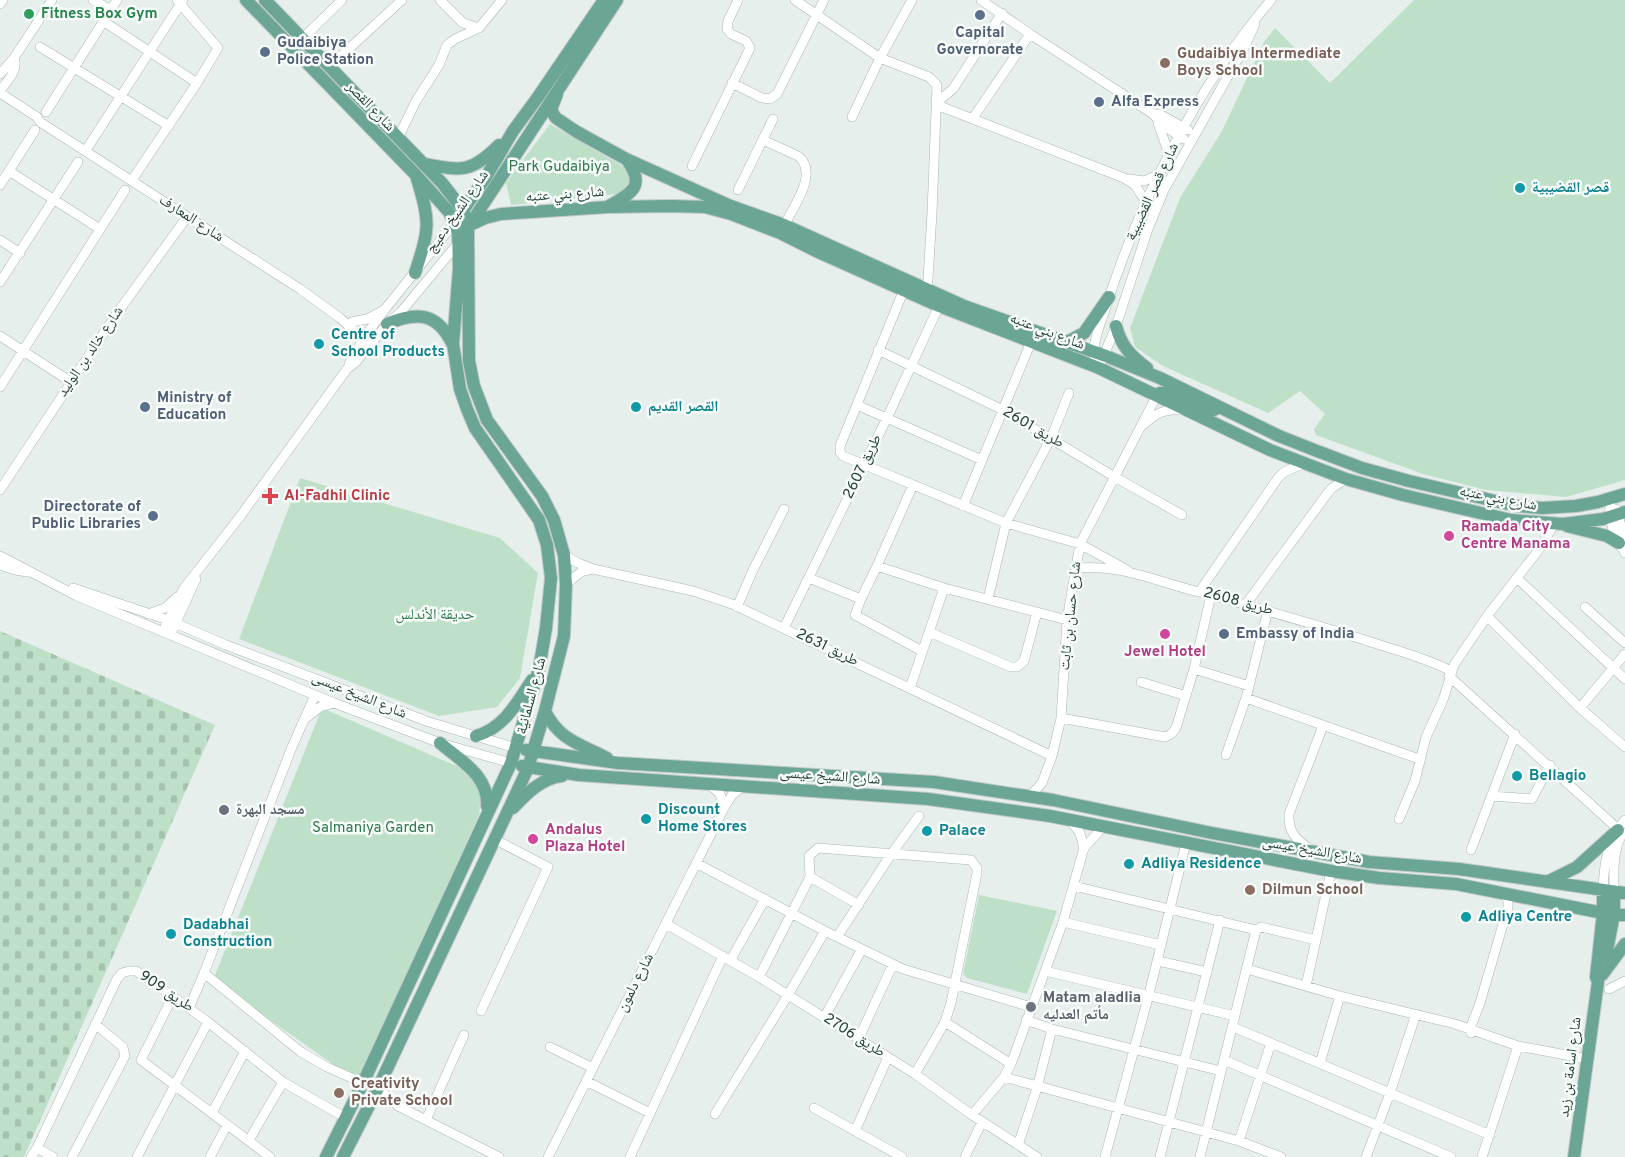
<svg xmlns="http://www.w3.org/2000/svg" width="1625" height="1157" viewBox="0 0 1625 1157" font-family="Overpass,'Noto Naskh Arabic',sans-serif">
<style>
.cemetery{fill:url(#cemetery-stones)}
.green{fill:#bfe0c8}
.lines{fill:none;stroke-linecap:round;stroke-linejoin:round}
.minor-casing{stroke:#a8b8b2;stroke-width:10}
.major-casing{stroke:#c2cac8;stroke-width:14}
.minor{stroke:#fff;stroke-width:9}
.major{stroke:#6aa596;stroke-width:12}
.leisure-dot{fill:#2e9e5b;stroke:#f7fbf9;stroke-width:2}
.service-dot{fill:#5c6f8a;stroke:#f7fbf9;stroke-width:2}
.education-dot{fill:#8d6e63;stroke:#f7fbf9;stroke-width:2}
.culture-dot{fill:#0f9aa8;stroke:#f7fbf9;stroke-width:2}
.health-dot{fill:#e0444e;stroke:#f7fbf9;stroke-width:2}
.hotel-dot{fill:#d1479c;stroke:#f7fbf9;stroke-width:2}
.worship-dot{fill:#6b7280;stroke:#f7fbf9;stroke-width:2}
.labels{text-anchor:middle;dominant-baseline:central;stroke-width:5;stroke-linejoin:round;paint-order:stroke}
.leisure-label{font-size:15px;font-weight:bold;fill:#27864d;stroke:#f7fbf9;text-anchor:start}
.service-label{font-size:15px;font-weight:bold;fill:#4e5e75;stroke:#f7fbf9;text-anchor:start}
.education-label{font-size:15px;font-weight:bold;fill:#785e54;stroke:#f7fbf9;text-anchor:start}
.street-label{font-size:15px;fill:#24423a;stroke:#f7fbf9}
.park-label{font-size:15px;fill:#2d7a4b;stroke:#f7fbf9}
.culture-label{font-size:15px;font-weight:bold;fill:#0d838f;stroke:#f7fbf9;text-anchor:start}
.health-label{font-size:15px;font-weight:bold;fill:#be3a42;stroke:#f7fbf9;text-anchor:start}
.hotel-label{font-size:15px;font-weight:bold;fill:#b23c85;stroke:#f7fbf9;text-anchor:start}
.worship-label{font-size:15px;font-weight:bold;fill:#5b616d;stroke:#f7fbf9;text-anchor:start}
</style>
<defs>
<pattern id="cemetery-stones" width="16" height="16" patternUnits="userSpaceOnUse" patternTransform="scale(1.5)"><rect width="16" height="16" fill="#bfe0c8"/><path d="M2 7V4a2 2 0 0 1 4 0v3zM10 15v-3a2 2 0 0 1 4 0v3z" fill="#a4c1ad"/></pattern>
</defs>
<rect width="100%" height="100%" fill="#e6efeb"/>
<path class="cemetery" d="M 0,631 L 215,725 L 24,1157 L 0,1157 Z"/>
<path class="green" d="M 1414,0 L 1625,0 L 1625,480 L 1566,497 L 1486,490 L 1423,474 L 1316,435 L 1314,429 L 1325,414 L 1300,391 L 1268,413 L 1163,366 L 1135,347 L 1130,328 L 1180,198 L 1222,131 L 1264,42 L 1275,28 L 1330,83 Z
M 550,124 L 633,172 L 630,186 L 617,194 L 511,205 L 506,183 Z
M 300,478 L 500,538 L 538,573 L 520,678 L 497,707 L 439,716 L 239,639 Z
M 322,708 L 459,767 L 472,779 L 481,792 L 479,815 L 357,1081 L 213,980 Z
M 979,895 L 1057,911 L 1027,994 L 967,978 L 963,974 Z"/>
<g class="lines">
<defs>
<path id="minor" d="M 93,0 L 111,10
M 440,0 L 463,23 L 479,28
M 795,0 L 880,58 L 929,77 L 937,85 L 932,213 L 927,295
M 981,0 L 1030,34 L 1153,114 L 1164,126 L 1184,139
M 0,4 L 3,0
M 103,21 L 197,83
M 303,38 L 342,0
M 40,47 L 169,126
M 329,67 L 402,0
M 0,74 L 14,58 L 52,0
M 732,83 L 762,98 L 770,99 L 777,94 L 824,0
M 0,91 C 7,81 19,70 14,58
M 0,93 L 37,117 L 40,122 L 300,289 L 340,318 L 369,344
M 937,102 L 953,89 L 1002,13
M 937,105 L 1124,178 L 1135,185 L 1146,202
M 46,112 L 117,0
M 1153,114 L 1159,114 L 1188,130
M 852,117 L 880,58 L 912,0
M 973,118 L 1030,34
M 1158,123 L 1169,154
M 398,138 L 416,101 L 439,65 L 447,45 L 455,39 L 479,28 L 502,0
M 763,140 L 798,156 C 820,173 792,209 782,229
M 86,150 L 183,0
M 692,166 L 750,48 L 746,41 L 731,34 L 727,29 L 728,21 L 738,0
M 9,171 L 100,229
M 1129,179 L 1144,181 L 1157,175
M 132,180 L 197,83 L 218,48 L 177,0
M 0,185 L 35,130
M 738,190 L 773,119
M 0,240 L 20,253
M 0,282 L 78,162
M 905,287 L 840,446 L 840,452 L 843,456 L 1006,523 L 1080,544 L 1127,570
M 352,322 L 367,319 L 384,310
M 0,336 L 71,382
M 878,350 L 1003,410 L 1113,476 L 1182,515
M 1102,360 L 1116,326 L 1148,229 L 1164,190 L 1246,44 L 1255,24
M 349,364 L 363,339 L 386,308 L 455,222
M 1099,368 C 1087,351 1100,326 1106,307 C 1140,199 1197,87 1271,0
M 0,387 L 125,190
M 857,405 L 982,460
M 1143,425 C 1155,414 1165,408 1181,410
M 913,485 L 877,566 L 861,599 L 855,615 L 922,651
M 0,490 L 115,316 L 187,217
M 1611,499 C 1607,519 1614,536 1625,553
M 963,506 L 1031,342
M 1616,509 L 1625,539
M 564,555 L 578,563 L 593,569 L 693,591 L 732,604 L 1052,756
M 0,556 L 77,596 L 334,703 L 440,743 L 511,763
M 0,565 L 15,570 L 27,572
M 877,566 L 944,588 L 1067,620
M 1075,568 C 1123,564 1154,581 1199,592 C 1255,607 1310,623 1365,640 C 1394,650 1424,657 1451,671
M 809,578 L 861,599
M 1517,578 L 1625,679
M 566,584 L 581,572 L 593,569
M 73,588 L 168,620 L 226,645 L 429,722 L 516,748
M 1199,592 L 1278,478 L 1284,472 L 1305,463
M 988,599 L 1006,523 L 1051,438 L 1069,393
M 1246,604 L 1327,494 L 1332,488 L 1346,479
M 737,607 L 753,570 L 784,509
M 1585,607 L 1625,643
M 148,614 L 165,608 L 177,597
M 1487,616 L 1580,708 L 1625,747
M 784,628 L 887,418 L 939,306
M 173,629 L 196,579
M 929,632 L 1011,667 L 1017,667 L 1024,661 L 1037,612
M 171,635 L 165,627 L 184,588 L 239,518 L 347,369 L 356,362 L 387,324 L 401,312 L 459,242
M 1194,669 L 1249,686
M 1449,676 L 1618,829
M 1141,682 L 1186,696
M 910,688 L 944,588
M 1246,698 L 1419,759
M 1580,708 L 1625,654
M 306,718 L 320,707 L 334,703
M 1061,718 L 1165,737 L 1171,734 L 1176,728 L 1194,669 L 1211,595
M 1226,755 L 1246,698 L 1268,610
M 708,783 L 720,794 L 724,808
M 1491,796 L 1532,799 L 1550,765
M 1029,797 L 1042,783 L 1052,756 L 1061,718 L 1067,620 L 1080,544 L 1157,395
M 1399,819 L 1415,781 L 1426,737 L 1443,700 L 1454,665 L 1487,616 L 1541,547 L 1554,524
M 1070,820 L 1080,833 L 1084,848
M 1311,850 C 1296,839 1288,833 1289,814 L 1323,726
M 1471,850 L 1515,734
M 696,863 L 825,931 L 903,969 L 1031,1007
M 810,877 L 859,905
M 1074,886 L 1256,930 L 1261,927 L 1316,940
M 1603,890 C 1604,864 1607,841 1625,820
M 1614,892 C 1614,872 1612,850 1623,833
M 1063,922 L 1161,945
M 666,924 L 759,977 L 915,1074 L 972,1115 L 1037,1157
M 837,937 L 892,853 L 919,816
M 730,961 L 765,899
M 1158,961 L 1207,972
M 1247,969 L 1340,996 L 1455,1024 L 1518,1046 L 1588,1059
M 1045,971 L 1235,1016
M 204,973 L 301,1052 L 327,1067 L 363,1083
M 759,977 L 810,877 L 809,856 L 818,848 L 971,860 L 977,868 L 977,873 L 951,1003 L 945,1022 L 915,1074
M 1306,986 L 1331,871
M 1609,989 L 1625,981
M 173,996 L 141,1060 L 270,1157
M 189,1008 L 204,973 L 292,747 L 315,695
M 481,1011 L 548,867 L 494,839
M 824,1018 L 862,949
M 1026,1020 L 1052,1029 L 1221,1071
M 945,1022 L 1011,1064
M 1233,1027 L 1490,1135
M 1471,1033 L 1470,1029 L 1480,1003 L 1508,907 L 1508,899 L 1503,894
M 859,1038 L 893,964
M 550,1047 L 593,1068
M 1224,1060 L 1451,1157
M 1320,1063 L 1340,996
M 1004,1077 L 1239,1141 L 1281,1157
M 586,1081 L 650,1113
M 378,1088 L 398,1106 L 499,1157
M 814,1108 L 902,1157
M 212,1113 L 245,1051
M 715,1114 L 788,995 L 825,931
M 972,1115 L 1004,1077 L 1011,1064 L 1063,922 L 1084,848 L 1103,827
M 426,1120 L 464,1035
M 855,1131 L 888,1057
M 249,1140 L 283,1082
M 1239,1141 L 1271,1043
M 1018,1145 L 1037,1088 L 1052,1029
M 37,1148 L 53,1157
M 31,1157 L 37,1148 L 117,979 L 122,973 L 129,971 L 136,971 L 147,978 L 208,1022 L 283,1082 L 346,1118
M 72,1157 L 125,1056 L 123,1047 L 95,1024
M 137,1157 L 208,1022
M 210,1157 L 227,1125
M 548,1157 L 724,808 L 732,795 L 743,786
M 630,1157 L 723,956
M 965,1157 L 982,1122
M 1105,1157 L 1149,994 L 1186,843
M 1160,1157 L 1220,920
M 1200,1157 L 1256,930
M 1366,1157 L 1390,1093 L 1416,1014
M 1482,1157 L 1518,1046"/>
<path id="major" d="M 246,0 L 416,175 L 449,212 L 458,233 L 459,268 L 453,344 L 460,389 L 467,409 L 475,428 L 539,520 L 547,545 L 551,578 L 546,628 L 539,669 L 511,763 L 363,1083 L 326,1157
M 265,0 L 442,183 L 463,210 L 468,226 L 469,361 L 474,386 L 487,420 L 542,496 L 554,520 L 564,555 L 566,584 L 564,636 L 545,711 L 528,768 L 378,1088 L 343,1157
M 557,94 L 552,107 L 552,112 L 556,118 L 577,132 L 626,159 L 728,205 L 784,225 L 964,306 L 1106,356 L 1160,378 L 1279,436 L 1317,451 L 1362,468 L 1409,481 L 1517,506 L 1542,508 L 1576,506 L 1598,502 L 1625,494
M 425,164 C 462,171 471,173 499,145
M 609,206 C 632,193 646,186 627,160
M 459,216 L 486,177 L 513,131 L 538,97 L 604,0
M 462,224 L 468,226 L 485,218 L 501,214 L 608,207 L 671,206 L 705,207 L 731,214 L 780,233 L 816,251 L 939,306 L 1099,368 L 1270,450 L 1346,479 L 1403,495 L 1511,520 L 1563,524 L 1603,519 L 1625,512
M 469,226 L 617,0
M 415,273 C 429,230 431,223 417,179
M 387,324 C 417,311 437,313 452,343
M 1116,326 C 1121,346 1131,356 1147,368
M 1067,342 L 1084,333 L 1109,297
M 1157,394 C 1176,388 1195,407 1214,410
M 1567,526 L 1607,536 L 1619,543
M 545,711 C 559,740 580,744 607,758
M 476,736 C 504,728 517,703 532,680
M 440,743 C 461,761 489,776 487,806
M 526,750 L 618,763 L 934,782 L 1053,800 L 1212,833 L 1369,862 L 1459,869 L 1625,893
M 522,766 L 579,775 L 928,799 L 1050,816 L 1331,871 L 1379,878 L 1456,884 L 1603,913 L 1625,915
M 513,808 C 527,793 542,778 562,776
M 1547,882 L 1577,867 L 1618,830
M 1606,956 L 1614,914 L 1614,892
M 1602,975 L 1625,944
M 1574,1157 L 1598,982 L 1596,977 L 1603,913 L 1603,890"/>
</defs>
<use href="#minor" class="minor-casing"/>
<use href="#major" class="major-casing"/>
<use href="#minor" class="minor"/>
<use href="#major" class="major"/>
</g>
<circle class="leisure-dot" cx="29" cy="14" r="6"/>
<g class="service-dot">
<circle cx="980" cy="15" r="6"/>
<circle cx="265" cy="52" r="6"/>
<circle cx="1099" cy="102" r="6"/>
<circle cx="145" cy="407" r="6"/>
<circle cx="153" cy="516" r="6"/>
<circle cx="1224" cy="634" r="6"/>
</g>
<g class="education-dot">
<circle cx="1165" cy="63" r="6"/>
<circle cx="1250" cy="890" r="6"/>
<circle cx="339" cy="1093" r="6"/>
</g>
<g class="culture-dot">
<circle cx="1520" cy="188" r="6"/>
<circle cx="319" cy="344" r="6"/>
<circle cx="636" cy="407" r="6"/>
<circle cx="1517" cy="776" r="6"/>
<circle cx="646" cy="819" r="6"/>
<circle cx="927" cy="831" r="6"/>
<circle cx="1129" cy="864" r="6"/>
<circle cx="1466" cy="917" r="6"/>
<circle cx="171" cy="934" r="6"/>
</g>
<path class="health-dot" d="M267 487h6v6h6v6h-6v6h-6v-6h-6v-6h6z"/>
<g class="hotel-dot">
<circle cx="1449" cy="536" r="6"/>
<circle cx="1165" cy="634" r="6"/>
<circle cx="533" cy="839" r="6"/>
</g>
<g class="worship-dot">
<circle cx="224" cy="810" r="6"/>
<circle cx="1031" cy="1007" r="6"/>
</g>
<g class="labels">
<g class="leisure-label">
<text x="41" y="14">Fitness Box Gym</text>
</g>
<g class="service-label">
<text x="980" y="33" text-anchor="middle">Capital<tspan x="980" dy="17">Governorate</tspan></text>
<text x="277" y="43">Gudaibiya<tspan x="277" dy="17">Police Station</tspan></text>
<text x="1111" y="102">Alfa Express</text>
<text x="157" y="398">Ministry of<tspan x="157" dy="17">Education</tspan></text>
<text x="141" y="507" text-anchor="end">Directorate of<tspan x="141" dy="17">Public Libraries</tspan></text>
<text x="1236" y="634">Embassy of India</text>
</g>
<g class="education-label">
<text x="1177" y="54">Gudaibiya Intermediate<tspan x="1177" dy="17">Boys School</tspan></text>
<text x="1262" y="890">Dilmun School</text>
<text x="351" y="1084">Creativity<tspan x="351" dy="17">Private School</tspan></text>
</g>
<g class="street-label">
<text transform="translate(370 107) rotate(46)">شارع القصر</text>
<text transform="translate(1153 192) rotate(-65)">شارع قصر القضيبية</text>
<text transform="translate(565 195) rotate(-4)">شارع بني عتبه</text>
<text transform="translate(458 212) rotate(-55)">شارع الشيخ دعيج</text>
<text transform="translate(191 219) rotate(33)">شارع المعارف</text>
<text transform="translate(1047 332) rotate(21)">شارع بني عتبه</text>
<text transform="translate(91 352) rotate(-56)">شارع خالد بن الوليد</text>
<text transform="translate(1033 428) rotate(30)">طريق 2601</text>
<text transform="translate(863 467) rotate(-64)">طريق 2607</text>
<text transform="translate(1498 499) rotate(11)">شارع بني عتبه</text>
<text transform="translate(1238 602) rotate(15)">طريق 2608</text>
<text transform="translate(1071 616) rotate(-84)">شارع حسان بن ثابت</text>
<text transform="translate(827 648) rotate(26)">طريق 2631</text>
<text transform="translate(359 696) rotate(22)">شارع الشيخ عيسى</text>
<text transform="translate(532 696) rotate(-75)">شارع السلمانية</text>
<text transform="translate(830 777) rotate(4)">شارع الشيخ عيسى</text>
<text transform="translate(1312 851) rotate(10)">شارع الشيخ عيسى</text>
<text transform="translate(636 983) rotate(-63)">شارع دلمون</text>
<text transform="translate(166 992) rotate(34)">طريق 909</text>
<text transform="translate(854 1036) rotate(32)">طريق 2706</text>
<text transform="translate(1571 1067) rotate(-83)">شارع اسامة بن زيد</text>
</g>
<g class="park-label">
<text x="559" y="167">Park Gudaibiya</text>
<text x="435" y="615">حديقة الأندلس</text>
<text x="373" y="828">Salmaniya Garden</text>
</g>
<g class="culture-label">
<text x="1532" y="188">قصر القضيبية</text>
<text x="331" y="335">Centre of<tspan x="331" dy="17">School Products</tspan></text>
<text x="648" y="407">القصر القديم</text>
<text x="1529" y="776">Bellagio</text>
<text x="658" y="810">Discount<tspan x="658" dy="17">Home Stores</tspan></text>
<text x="939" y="831">Palace</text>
<text x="1141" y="864">Adliya Residence</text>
<text x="1478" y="917">Adliya Centre</text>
<text x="183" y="925">Dadabhai<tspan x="183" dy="17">Construction</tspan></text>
</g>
<g class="health-label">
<text x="284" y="496">Al-Fadhil Clinic</text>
</g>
<g class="hotel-label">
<text x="1461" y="527">Ramada City<tspan x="1461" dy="17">Centre Manama</tspan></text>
<text x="1165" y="652" text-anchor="middle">Jewel Hotel</text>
<text x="545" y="830">Andalus<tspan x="545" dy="17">Plaza Hotel</tspan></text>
</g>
<g class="worship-label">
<text x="236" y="810">مسجد البهرة</text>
<text x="1043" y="998">Matam aladlia<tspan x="1043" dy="17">مأتم العدليه</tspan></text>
</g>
</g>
</svg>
